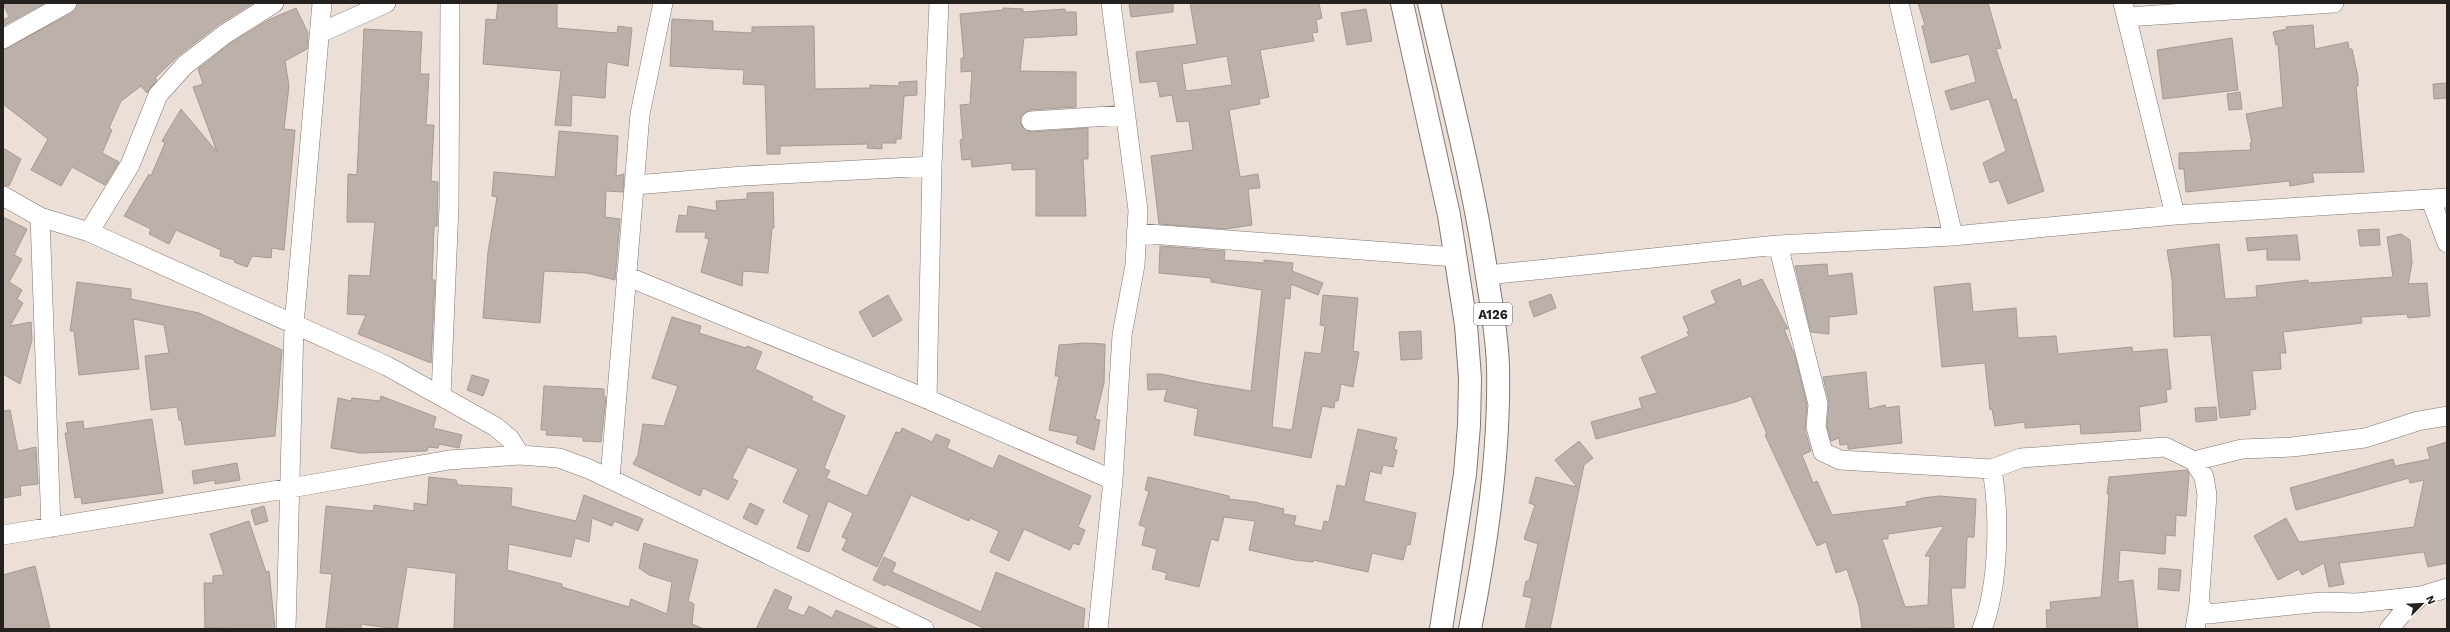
<svg xmlns="http://www.w3.org/2000/svg" width="2450" height="632" viewBox="0 0 2450 632" font-family="'Work Sans',sans-serif">
<style>
.building{fill:#bcb1aa;stroke:#a59a94;fill-rule:evenodd}
.lines{fill:none;stroke-linecap:round;stroke-linejoin:round}
.street-casing{stroke:#817771;stroke-width:20}
.highway-casing{stroke:#817771;stroke-width:24}
.street{stroke:#fff;stroke-width:19}
.highway{stroke:#fff;stroke-width:22}
.labels{text-anchor:middle;dominant-baseline:central;stroke-width:3;stroke-linejoin:round;paint-order:stroke}
.shield{fill:#fff;stroke:#666462;stroke-width:1}
.shield-label{font-size:13px;font-weight:bold;fill:#25211f}
</style>
<rect width="100%" height="100%" fill="#ebdfd8"/>
<path class="building" d="M 3,3 L 45,3 L 3,26 L 3,20 L 9,17 Z
M 78,3 L 253,3 L 218,25 L 178,56 L 155,78 L 157,80 L 147,93 L 141,86 L 121,101 L 109,128 L 112,130 L 102,153 L 119,162 L 105,185 L 72,167 L 61,186 L 31,170 L 48,139 L 3,104 L 3,50 L 72,13 Z
M 498,3 L 557,3 L 557,28 L 617,33 L 618,26 L 632,28 L 628,66 L 607,62 L 605,98 L 572,95 L 571,126 L 555,125 L 561,71 L 483,64 L 486,19 L 496,20 Z
M 1129,3 L 1173,3 L 1173,12 L 1131,17 Z
M 1190,3 L 1319,3 L 1322,18 L 1316,20 L 1318,32 L 1312,33 L 1314,41 L 1260,50 L 1269,97 L 1259,99 L 1260,104 L 1229,110 L 1240,177 L 1258,174 L 1260,188 L 1248,189 L 1252,225 L 1226,229 L 1159,224 L 1151,156 L 1193,150 L 1189,121 L 1177,122 L 1172,95 L 1160,97 L 1157,81 L 1140,83 L 1136,52 L 1197,44 ZM 1227,56 L 1232,85 L 1186,91 L 1182,64 Z
M 1918,3 L 1988,3 L 2001,48 L 1996,49 L 2013,100 L 2016,99 L 2044,191 L 2008,204 L 1999,180 L 1990,183 L 1983,163 L 2006,151 L 1989,99 L 1951,110 L 1945,91 L 1976,82 L 1969,54 L 1931,63 L 1922,26 L 1925,25 Z
M 296,8 L 308,33 L 307,49 L 285,61 L 289,86 L 284,129 L 295,130 L 284,250 L 272,248 L 271,258 L 252,256 L 247,267 L 234,262 L 235,260 L 220,256 L 221,250 L 176,230 L 169,244 L 149,234 L 151,229 L 124,216 L 149,174 L 151,176 L 165,143 L 162,141 L 181,109 L 217,152 L 193,87 L 203,84 L 198,69 L 231,43 L 268,20 Z
M 1003,8 L 1023,9 L 1023,12 L 1065,9 L 1065,12 L 1076,12 L 1077,35 L 1024,38 L 1020,71 L 1076,72 L 1076,107 L 1030,110 L 1021,116 L 1020,121 L 1022,127 L 1031,132 L 1088,128 L 1088,159 L 1083,159 L 1086,216 L 1036,216 L 1036,169 L 1012,170 L 1012,163 L 972,167 L 971,159 L 962,160 L 960,140 L 963,139 L 960,105 L 970,104 L 972,71 L 961,72 L 961,58 L 964,58 L 960,14 L 1003,10 Z
M 1366,9 L 1372,41 L 1347,45 L 1341,13 Z
M 672,19 L 713,21 L 713,31 L 752,33 L 752,27 L 814,26 L 815,89 L 870,88 L 870,85 L 899,86 L 899,82 L 917,81 L 917,95 L 904,96 L 901,139 L 896,139 L 896,143 L 882,143 L 882,149 L 867,148 L 868,144 L 780,146 L 780,154 L 767,154 L 765,85 L 743,84 L 744,70 L 670,66 Z
M 2313,25 L 2315,49 L 2348,42 L 2349,49 L 2352,49 L 2358,77 L 2358,86 L 2356,86 L 2364,172 L 2312,173 L 2314,182 L 2290,186 L 2289,181 L 2186,192 L 2184,169 L 2179,169 L 2179,153 L 2251,150 L 2250,143 L 2252,143 L 2246,114 L 2283,107 L 2278,44 L 2276,45 L 2273,32 L 2287,29 L 2286,27 Z
M 364,29 L 422,32 L 420,74 L 429,74 L 426,125 L 434,125 L 431,181 L 438,182 L 437,226 L 434,226 L 432,280 L 435,280 L 431,363 L 358,334 L 366,315 L 347,314 L 349,275 L 370,276 L 375,222 L 347,222 L 348,174 L 357,175 Z
M 2232,38 L 2238,90 L 2163,99 L 2157,50 Z
M 2447,83 L 2447,98 L 2434,99 L 2433,84 Z
M 2240,92 L 2242,109 L 2229,110 L 2227,94 Z
M 559,131 L 618,136 L 616,176 L 624,174 L 623,192 L 606,191 L 605,217 L 620,219 L 615,280 L 587,273 L 544,271 L 540,323 L 483,318 L 488,252 L 497,197 L 492,196 L 494,172 L 555,177 Z
M 3,148 L 21,159 L 9,186 L 3,185 Z
M 773,192 L 774,228 L 772,228 L 768,273 L 743,271 L 742,286 L 701,272 L 709,239 L 705,238 L 706,232 L 676,232 L 679,215 L 687,216 L 688,206 L 717,211 L 716,201 L 747,199 L 747,193 Z
M 3,217 L 27,229 L 14,255 L 22,259 L 9,282 L 22,290 L 17,299 L 23,303 L 10,326 L 31,322 L 32,340 L 20,384 L 3,374 Z
M 2379,229 L 2380,245 L 2360,246 L 2358,230 Z
M 2401,234 L 2410,240 L 2412,263 L 2408,284 L 2427,283 L 2430,316 L 2408,318 L 2407,314 L 2361,317 L 2362,323 L 2283,332 L 2286,353 L 2280,353 L 2281,369 L 2252,371 L 2256,409 L 2250,410 L 2250,415 L 2220,418 L 2211,335 L 2174,337 L 2172,279 L 2167,250 L 2219,244 L 2225,299 L 2257,297 L 2256,286 L 2308,280 L 2308,283 L 2393,277 L 2387,237 Z
M 2297,235 L 2300,260 L 2267,260 L 2267,249 L 2248,251 L 2246,238 Z
M 1160,246 L 1225,251 L 1224,260 L 1264,263 L 1264,260 L 1293,263 L 1292,271 L 1323,283 L 1318,295 L 1291,284 L 1290,299 L 1285,298 L 1272,427 L 1292,430 L 1305,352 L 1321,354 L 1325,326 L 1320,325 L 1323,295 L 1358,298 L 1353,351 L 1359,352 L 1353,387 L 1341,384 L 1338,401 L 1335,401 L 1334,408 L 1322,406 L 1311,458 L 1194,435 L 1198,409 L 1164,401 L 1167,389 L 1148,390 L 1147,374 L 1161,374 L 1203,383 L 1251,391 L 1262,290 L 1211,282 L 1211,278 L 1159,273 Z
M 1827,264 L 1828,276 L 1852,273 L 1857,314 L 1829,317 L 1829,334 L 1811,332 L 1795,266 Z
M 1740,279 L 1742,287 L 1762,279 L 1788,329 L 1784,329 L 1795,356 L 1807,405 L 1805,430 L 1811,451 L 1802,455 L 1813,483 L 1817,481 L 1832,515 L 1907,506 L 1906,502 L 1923,498 L 1939,496 L 1976,499 L 1974,537 L 1967,537 L 1965,588 L 1951,588 L 1954,628 L 1862,629 L 1859,606 L 1847,569 L 1836,573 L 1826,542 L 1817,546 L 1765,435 L 1767,434 L 1751,396 L 1735,402 L 1596,439 L 1591,422 L 1642,408 L 1639,398 L 1657,393 L 1641,357 L 1689,336 L 1687,332 L 1689,331 L 1683,317 L 1716,303 L 1711,291 ZM 1944,526 L 1925,556 L 1930,556 L 1928,605 L 1905,607 L 1882,539 L 1888,539 L 1888,534 Z
M 77,282 L 131,289 L 131,299 L 199,313 L 282,350 L 275,436 L 185,445 L 181,420 L 179,420 L 177,407 L 151,410 L 145,356 L 169,353 L 164,325 L 133,319 L 139,369 L 79,375 L 74,331 L 70,331 Z
M 1970,283 L 1973,312 L 2016,308 L 2018,338 L 2056,336 L 2058,354 L 2132,347 L 2133,352 L 2167,349 L 2171,389 L 2166,390 L 2167,402 L 2139,407 L 2141,431 L 2081,434 L 2080,424 L 2025,428 L 2025,422 L 1995,426 L 1992,409 L 1990,410 L 1985,363 L 1942,367 L 1934,287 Z
M 1551,294 L 1556,308 L 1534,317 L 1529,302 Z
M 888,295 L 902,320 L 873,337 L 859,312 Z
M 672,317 L 701,326 L 699,333 L 746,348 L 747,346 L 762,352 L 755,369 L 813,397 L 811,400 L 845,416 L 824,468 L 830,471 L 826,478 L 867,496 L 896,432 L 900,433 L 902,428 L 932,442 L 936,434 L 950,440 L 947,448 L 993,469 L 999,455 L 1091,496 L 1078,527 L 1085,530 L 1079,545 L 1073,543 L 1070,550 L 1024,529 L 1009,561 L 990,552 L 999,531 L 970,518 L 969,521 L 911,495 L 877,567 L 842,550 L 847,539 L 842,537 L 853,513 L 828,501 L 809,552 L 797,548 L 809,515 L 783,502 L 798,469 L 748,447 L 732,478 L 738,481 L 728,500 L 703,488 L 700,496 L 633,464 L 638,455 L 643,424 L 664,426 L 678,386 L 652,378 Z
M 1421,331 L 1422,359 L 1401,360 L 1399,332 Z
M 1085,343 L 1105,344 L 1104,383 L 1095,419 L 1100,420 L 1094,450 L 1076,443 L 1078,436 L 1049,430 L 1059,376 L 1055,376 L 1059,345 Z
M 1866,372 L 1869,409 L 1885,405 L 1886,408 L 1899,406 L 1902,443 L 1848,449 L 1848,444 L 1840,445 L 1839,438 L 1831,441 L 1827,426 L 1829,402 L 1823,377 Z
M 472,375 L 489,380 L 483,396 L 467,390 Z
M 544,386 L 604,389 L 604,397 L 606,397 L 601,442 L 583,441 L 583,437 L 546,435 L 547,430 L 541,430 Z
M 381,396 L 436,417 L 433,428 L 462,435 L 459,448 L 439,444 L 438,448 L 428,447 L 427,451 L 360,453 L 331,448 L 338,398 L 351,401 L 352,398 L 380,401 Z
M 2216,407 L 2217,420 L 2196,422 L 2195,408 Z
M 10,410 L 18,451 L 36,447 L 38,484 L 20,486 L 21,495 L 3,498 L 3,411 Z
M 152,419 L 163,493 L 82,504 L 81,497 L 75,498 L 65,433 L 68,433 L 66,423 L 83,421 L 84,429 Z
M 1358,429 L 1397,438 L 1394,449 L 1397,450 L 1393,467 L 1383,465 L 1381,474 L 1370,471 L 1364,501 L 1416,513 L 1410,545 L 1407,544 L 1403,560 L 1372,553 L 1368,572 L 1313,560 L 1313,562 L 1295,560 L 1249,550 L 1255,521 L 1224,517 L 1218,541 L 1211,539 L 1199,587 L 1165,579 L 1167,573 L 1152,569 L 1157,549 L 1142,545 L 1146,527 L 1139,525 L 1149,491 L 1145,490 L 1148,477 L 1229,496 L 1229,499 L 1254,502 L 1284,509 L 1283,514 L 1296,516 L 1294,525 L 1322,531 L 1324,521 L 1329,522 L 1337,485 L 1345,487 Z
M 1579,441 L 1593,458 L 1584,465 L 1550,629 L 1525,629 L 1532,598 L 1523,596 L 1526,581 L 1529,581 L 1538,544 L 1524,539 L 1535,505 L 1529,503 L 1536,477 L 1577,487 L 1555,460 Z
M 2447,442 L 2447,563 L 2428,567 L 2424,552 L 2339,563 L 2344,584 L 2329,587 L 2324,563 L 2302,575 L 2299,569 L 2278,580 L 2254,536 L 2286,518 L 2299,542 L 2414,527 L 2424,480 L 2410,483 L 2409,478 L 2296,510 L 2290,488 L 2393,459 L 2395,466 L 2430,459 L 2427,448 Z
M 237,463 L 240,480 L 215,484 L 215,480 L 194,484 L 192,471 Z
M 2187,470 L 2189,474 L 2186,516 L 2176,515 L 2175,536 L 2166,535 L 2165,554 L 2120,550 L 2118,582 L 2133,580 L 2138,629 L 2047,629 L 2046,610 L 2051,610 L 2050,602 L 2101,597 L 2109,494 L 2107,494 L 2109,477 Z
M 429,477 L 456,480 L 458,485 L 512,488 L 511,506 L 576,521 L 584,495 L 643,519 L 638,531 L 614,521 L 612,526 L 592,518 L 589,542 L 575,538 L 571,557 L 509,544 L 507,570 L 562,584 L 562,587 L 629,607 L 631,599 L 667,614 L 672,582 L 649,575 L 639,568 L 644,543 L 698,560 L 688,601 L 694,604 L 692,624 L 704,629 L 454,629 L 456,573 L 407,567 L 397,629 L 361,624 L 361,629 L 326,628 L 332,574 L 320,573 L 326,506 L 373,511 L 374,505 L 414,511 L 414,503 L 427,505 Z
M 750,503 L 764,510 L 757,525 L 743,518 Z
M 264,506 L 268,521 L 255,525 L 251,510 Z
M 249,521 L 266,572 L 269,571 L 275,629 L 205,628 L 204,583 L 213,583 L 213,576 L 224,575 L 210,534 Z
M 884,557 L 896,563 L 892,572 L 981,612 L 996,572 L 1085,609 L 1083,629 L 986,629 L 886,584 L 885,586 L 873,580 Z
M 35,566 L 50,629 L 3,629 L 3,575 Z
M 2159,568 L 2181,570 L 2179,591 L 2158,589 Z
M 775,589 L 792,597 L 787,609 L 804,616 L 809,606 L 832,618 L 836,610 L 879,629 L 756,629 Z"/>
<g class="lines">
<defs>
<path id="street" d="M 1899,3 L 1953,236
M 2123,3 L 2175,215
M 2127,17 L 2334,3
M 320,33 L 386,3
M 3,39 L 67,3
M 1031,121 L 1126,115
M 635,185 L 743,176 L 932,166
M 3,196 L 40,217 L 89,232 L 387,366 L 496,427 L 510,439 L 520,455
M 2431,200 L 2447,243
M 40,217 L 51,528
M 89,232 L 130,165 L 158,95 L 185,65 L 225,34 L 274,3
M 1136,233 L 1455,257
M 1778,245 L 1818,404 L 1816,427 L 1823,452 L 1840,460 L 1992,469 L 2021,458 L 2165,447 L 2194,461 L 2204,477 L 2207,495 L 2199,605 L 2208,614 L 2321,602 L 2357,603 L 2421,596 L 2447,588
M 1487,275 L 1778,245 L 1953,236 L 2175,215 L 2447,198
M 626,276 L 927,399 L 1113,480
M 441,396 L 449,206 L 450,3
M 927,399 L 932,166 L 939,3
M 2194,461 L 2242,449 L 2292,447 L 2365,438 L 2418,421 L 2447,416
M 610,479 L 640,114 L 663,3
M 3,535 L 291,488 L 449,460 L 520,455 L 559,458 L 589,469 L 924,629
M 286,629 L 294,325 L 322,3
M 1098,629 L 1113,480 L 1122,335 L 1135,265 L 1138,210 L 1111,3
M 1982,629 C 1999,586 2000,514 1992,469
M 2195,629 L 2199,605
M 2389,629 L 2404,611 L 2421,596"/>
<path id="highway" d="M 1402,3 L 1449,215 L 1466,325 L 1470,378 L 1469,425 L 1465,474 L 1441,629
M 1429,3 C 1450,94 1474,185 1487,277 C 1492,307 1497,336 1498,366 C 1500,453 1487,543 1470,629"/>
</defs>
<use href="#street" class="street-casing"/>
<use href="#highway" class="highway-casing"/>
<use href="#street" class="street"/>
<use href="#highway" class="highway"/>
</g>
<g class="labels">
<rect class="shield" x="1474" y="303" width="38" height="22" rx="3"/>
<g class="shield-label">
<text x="1493" y="314">A126</text>
</g>
</g>
<rect width="2450" height="632" fill="none" stroke="#25211f" stroke-width="8"/>
<g transform="translate(2422 604) rotate(66)" stroke="#ffffff" stroke-width="3" paint-order="stroke">
<path d="M0-3L7 15L0 10L-7 15Z" fill="#25211f"/>
<text y="-6" font-size="11" font-weight="bold" text-anchor="middle" fill="#25211f">N</text>
</g>
</svg>
